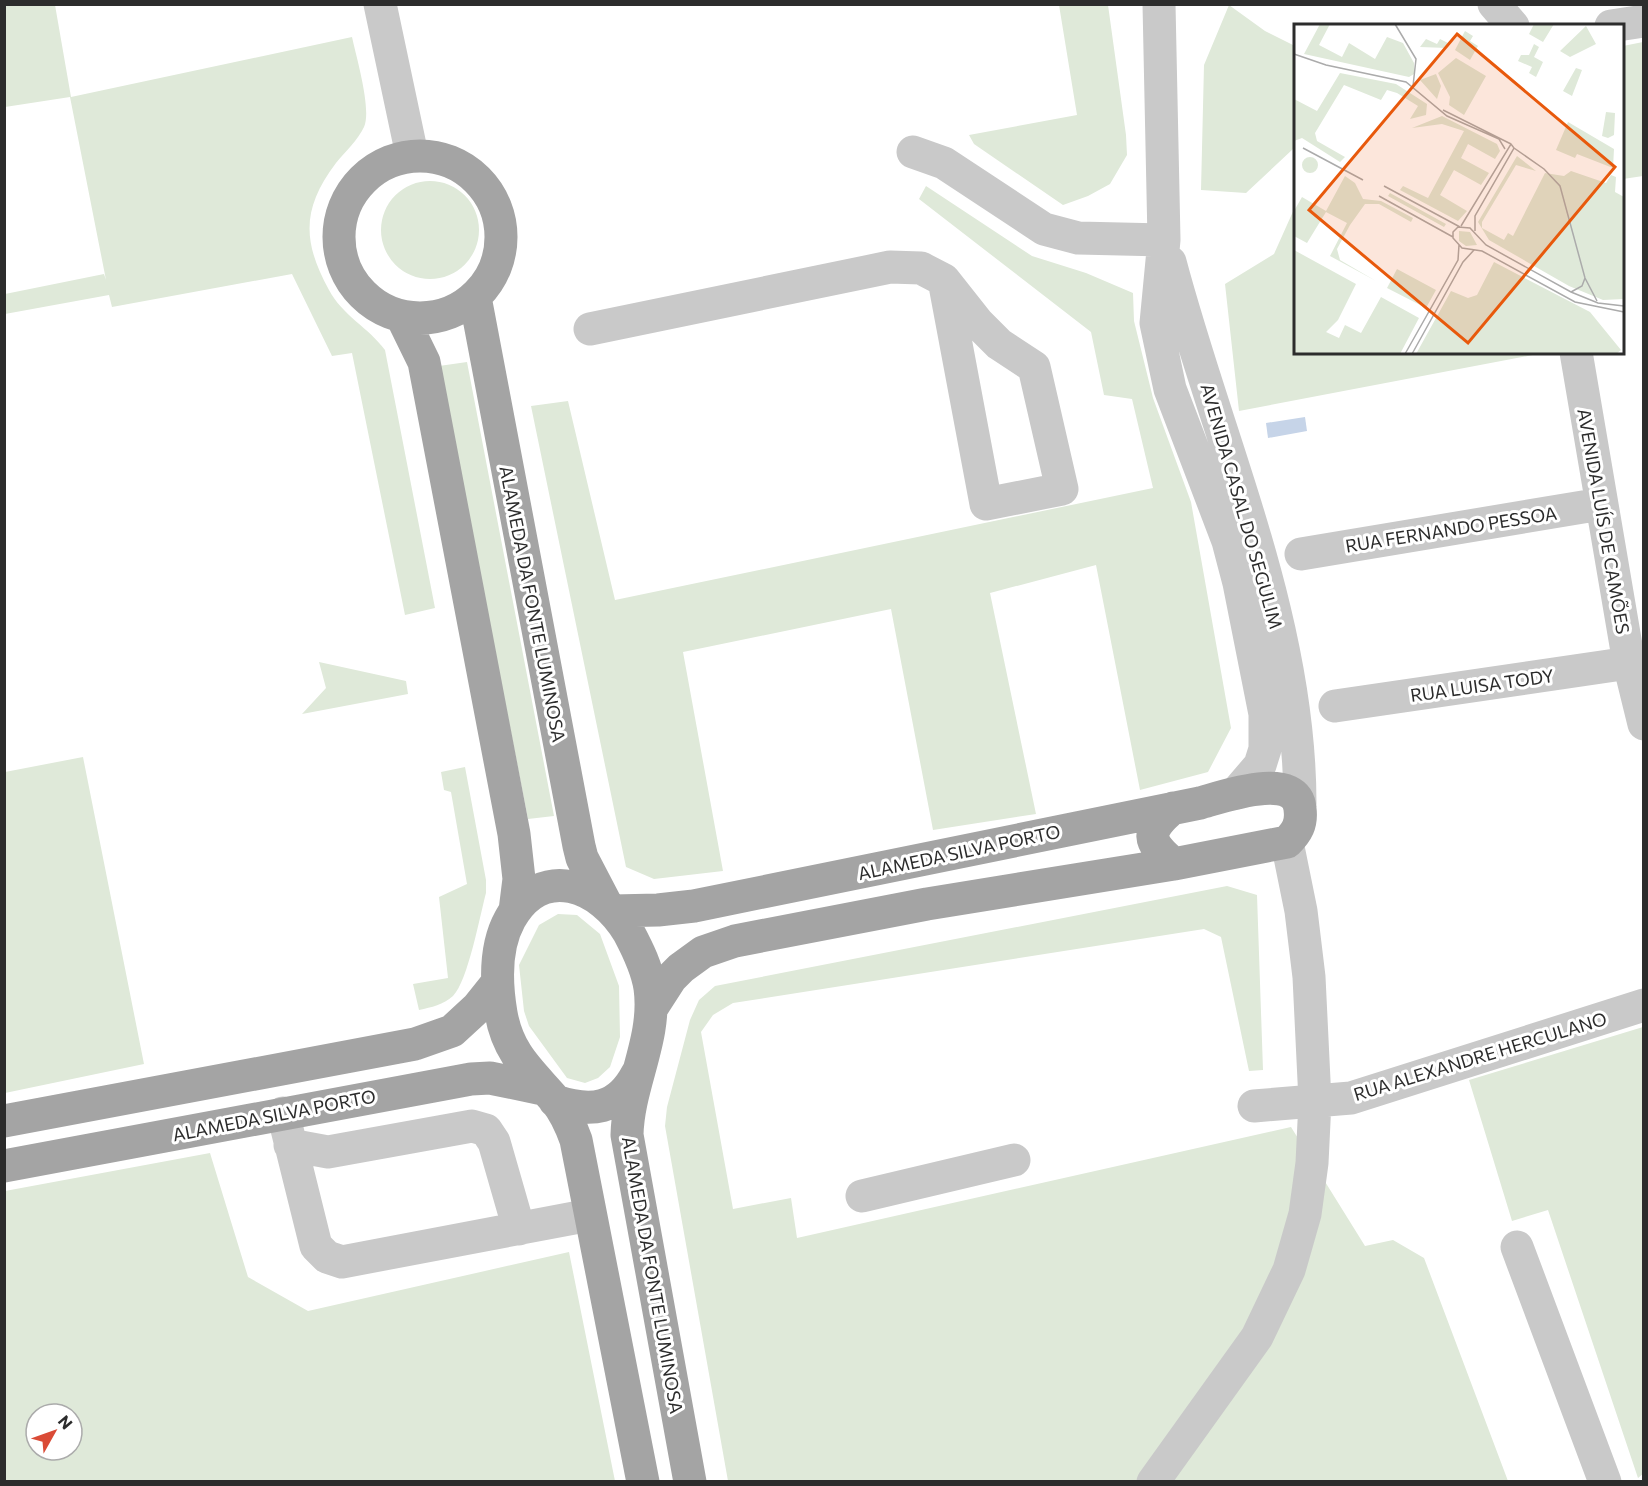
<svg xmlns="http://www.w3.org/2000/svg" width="1648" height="1486" viewBox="0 0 1648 1486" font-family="Commissioner,sans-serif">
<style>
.green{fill:#dfe9d9;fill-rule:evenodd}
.water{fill:#c6d4e8}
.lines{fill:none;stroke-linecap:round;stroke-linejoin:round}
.minor{stroke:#c9c9c9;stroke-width:33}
.major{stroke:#a4a4a4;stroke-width:33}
.labels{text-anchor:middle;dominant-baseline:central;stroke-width:6;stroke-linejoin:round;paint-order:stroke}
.street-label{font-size:18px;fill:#2c2c2c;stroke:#fff}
.inset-road{fill:none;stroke:#ababab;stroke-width:1.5}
.view{fill:#e8590c;fill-opacity:0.15;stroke:#e8590c;stroke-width:3}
.inset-edge{fill:none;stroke:#2c2c2c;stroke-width:3}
</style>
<rect width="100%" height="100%" fill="#fff"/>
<path class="green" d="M 5,4 L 55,5 L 71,97 L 352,37 C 356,56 372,110 364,127 C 358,140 345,152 336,163 C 302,208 302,241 329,290 C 342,315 369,328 385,350 L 435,608 L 405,615 L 352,353 L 332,356 L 292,274 L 112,307 L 109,295 L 5,314 L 5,294 L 104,274 L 106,280 L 70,97 L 5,107 Z
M 1059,5 L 1108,5 L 1126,135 L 1127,155 L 1110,184 L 1088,196 L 1063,205 L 974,144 L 969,135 L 1077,115 Z
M 1229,5 L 1265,31 L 1295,46 L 1295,144 L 1293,149 L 1246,193 L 1201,190 L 1204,65 Z
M 1643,42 L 1643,176 L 1623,179 L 1623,46 Z
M381 230a49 49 0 1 1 98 0a49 49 0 1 1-98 0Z
M 926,186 L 1032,256 L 1086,273 L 1133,293 L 1134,321 L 1153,398 L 1191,502 L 1231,728 L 1208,772 L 1140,790 L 1096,565 L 990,593 L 1036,814 L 933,830 L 891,609 L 683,652 L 723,871 L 654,879 L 626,867 L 531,406 L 568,401 L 615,600 L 1153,488 L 1132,399 L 1104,395 L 1091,332 L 919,199 Z
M 1295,207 L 1296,352 L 1543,353 L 1239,411 L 1225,284 L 1274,254 Z
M 467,362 L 554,816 L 528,819 L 439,366 Z
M 319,662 L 406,681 L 408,694 L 302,714 L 326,688 Z
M 83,757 L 144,1064 L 5,1093 L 5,772 Z
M 465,767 L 486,880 L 486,893 C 480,915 468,981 453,996 C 443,1005 432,1007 419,1010 L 413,984 L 448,978 L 439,897 L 467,884 L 451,792 L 444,790 L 441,772 Z
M 1227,886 L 1257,895 L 1263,1070 L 1249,1071 L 1221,937 L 1204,929 L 733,1003 L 713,1015 L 701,1032 L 733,1209 L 791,1198 L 797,1238 L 1291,1127 L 1365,1246 L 1393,1240 L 1424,1258 L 1508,1481 L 728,1481 L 665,1126 L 667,1107 L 690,1020 L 699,1000 L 715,986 Z
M 558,914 L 577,915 L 600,934 L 619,986 L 620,1037 L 610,1067 L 598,1078 L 585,1083 L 567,1078 L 529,1026 L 524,1011 L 519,965 L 539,925 Z
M 1643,1027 L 1644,1473 L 1638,1478 L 1548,1210 L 1512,1221 L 1469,1080 Z
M 210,1153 L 248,1277 L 308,1311 L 569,1252 L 615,1481 L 5,1481 L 5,1191 ZM 36,1414 L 72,1414 L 72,1450 L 36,1450 Z"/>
<path class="water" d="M 1305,417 L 1307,431 L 1268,438 L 1266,423 Z"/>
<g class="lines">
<path class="minor" d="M 380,4 L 412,155
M 1159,4 L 1164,240 L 1156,323 L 1170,389 L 1228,541 L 1239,583 L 1265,714 L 1265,749 L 1260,765 L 1236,793
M 1494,4 L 1513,26
M 1611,26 L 1644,21
M 913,152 L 944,163 L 1044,229 L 1078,238 L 1164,240
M 1170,262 C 1217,440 1300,616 1300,804
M 590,329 L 890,267 L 921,268 L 944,280 L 978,323 L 999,344 L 1034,367 L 1062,489 L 986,504 L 944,280
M 1576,352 L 1629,663 L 1644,724
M 1301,554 L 1601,504
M 1335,706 L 1629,663
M 1254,1106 L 1351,1098 L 1644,1005
M 283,1113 L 316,1246 L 327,1257 L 342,1262 L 590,1215
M 290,1145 L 328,1152 L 472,1126 L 486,1130 L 494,1142 L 519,1229
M 862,1196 L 1014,1160
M 1517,1247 L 1605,1482
M 1153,1482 L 1257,1337 L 1289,1270 L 1305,1214 L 1312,1163 L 1315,1101 L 1309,977 L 1301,911 L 1287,842"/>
<path class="major" d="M339 237a81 81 0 1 1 162 0a81 81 0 1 1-162 0Z
M 475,297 L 579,846 L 582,858 L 606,904
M 402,317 L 424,362 L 514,834 L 519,879 L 515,911
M 1173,808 C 1145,831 1147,842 1174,864
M 613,911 L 658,910 L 694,906 L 1200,803 C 1222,797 1297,770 1300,809 C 1302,824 1297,832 1287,842 L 1174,864 L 927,904 L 735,941 L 703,952 L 681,968 L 671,978 L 651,1009
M 555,1101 C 591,1113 618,1110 637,1074
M 4,1121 L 415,1044 L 452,1031 L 477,1008 L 497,983
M 4,1166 L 471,1079 L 490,1078 L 543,1089
M 643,1482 L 576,1140 C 571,1126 565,1112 555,1100 C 530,1071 508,1054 501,1013 C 496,983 495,946 510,919 C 542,862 601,885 629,933 C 638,950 647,968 650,988 C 657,1039 628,1085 627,1135 L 690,1482"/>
</g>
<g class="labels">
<g class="street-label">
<text transform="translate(1242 506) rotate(74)">AVENIDA CASAL DO SEGULIM</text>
<text transform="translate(1604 521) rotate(80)">AVENIDA LUÍS DE CAMÕES</text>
<text transform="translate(1451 529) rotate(-9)">RUA FERNANDO PESSOA</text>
<text transform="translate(533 604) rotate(79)">ALAMEDA DA FONTE LUMINOSA</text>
<text transform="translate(1482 685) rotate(-8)">RUA LUISA TODY</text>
<text transform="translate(959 852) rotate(-12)">ALAMEDA SILVA PORTO</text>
<text transform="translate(1480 1056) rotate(-17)">RUA ALEXANDRE HERCULANO</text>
<text transform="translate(274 1115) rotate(-11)">ALAMEDA SILVA PORTO</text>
<text transform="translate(653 1275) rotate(80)">ALAMEDA DA FONTE LUMINOSA</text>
</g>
</g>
<g transform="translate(1294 24)">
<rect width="330" height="330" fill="#fff"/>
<path d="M 26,0 L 36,0 L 25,21 L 48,33 L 55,19 L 81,35 L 93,13 L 109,19 L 120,39 L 120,50 L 115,53 L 10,30 ZM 240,0 L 260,0 L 249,18 L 235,10 ZM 292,2 L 302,20 L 276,33 L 266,27 ZM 171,7 L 179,12 L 176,17 L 184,22 L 176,36 L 161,26 ZM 132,15 L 143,20 L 146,15 L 156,20 L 153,24 L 126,23 ZM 240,20 L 245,23 L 240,33 L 249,38 L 242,53 L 235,49 L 238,43 L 224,37 L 227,31 L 235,31 ZM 162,34 L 192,52 L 170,91 L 155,81 L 156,73 L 144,49 ZM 282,44 L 288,46 L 278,72 L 269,67 ZM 46,49 L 102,60 L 133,80 L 132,91 L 116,95 L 124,82 L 103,69 L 93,66 L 87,76 L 50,61 L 21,109 L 23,117 L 51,133 L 46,138 L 8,114 L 0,117 L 0,75 L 23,87 ZM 142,50 L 147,62 L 143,75 L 126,56 ZM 312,88 L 321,89 L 320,111 L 314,114 L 308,112 ZM 148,92 L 203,120 L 206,127 L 201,135 L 174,120 L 167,134 L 195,149 L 187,161 L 160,146 L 146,171 L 173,187 L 164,197 L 106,166 L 109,162 L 134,174 L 170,107 L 148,100 L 118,104 ZM 274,98 L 320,125 L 319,144 L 283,130 L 281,134 L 262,126 ZM 223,132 L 242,147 L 222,141 L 188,198 L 188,204 L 210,216 L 214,209 L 219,212 L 251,149 L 270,152 L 277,147 L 312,159 L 317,151 L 322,153 L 321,168 L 330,173 L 330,275 L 309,276 L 275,262 L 195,216 L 184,198 ZM8 141a8 8 0 1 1 16 0a8 8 0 1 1-16 0ZM 51,152 L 61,159 L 69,175 L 87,177 L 119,194 L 117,198 L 85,180 L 71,180 L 56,201 L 43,225 L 46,236 L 82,257 L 36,232 L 53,199 L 32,188 L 13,219 L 0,212 L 0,187 L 8,173 L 32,187 ZM 96,169 L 152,200 L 150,203 L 94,172 ZM 165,207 L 176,208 L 183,221 L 172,222 L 165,217 ZM 0,226 L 62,260 L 44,296 L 32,308 L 45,314 L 51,301 L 67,309 L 87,273 L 125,294 L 106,330 L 0,330 ZM 200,238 L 296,288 L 327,326 L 322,330 L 122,330 L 157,267 L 174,274 L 183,271 ZM 103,245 L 142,266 L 132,284 L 93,264 Z" fill="#dfe9d9"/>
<path class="inset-road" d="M 101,0 L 122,35 L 119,62M 0,30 L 32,41 L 112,58 L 153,92 L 205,115 L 211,125M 149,86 L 217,120M 9,124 L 69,156M 220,124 L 250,145 L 266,162 L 291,254 L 303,277M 90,162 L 166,203M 85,172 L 159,213M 167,202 L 217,120 L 220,124 L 181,192 L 181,207M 277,268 L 288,262 L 291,254M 330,282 L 304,279 L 277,268 L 192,221 L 176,204 L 164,203 L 159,208 L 159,214 L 168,224 L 188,227 L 281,278 L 330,288M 111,330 L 164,236 L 165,221M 118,330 L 169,238 L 180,226"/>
<path class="view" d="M 163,10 L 321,143 L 174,319 L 15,186 Z"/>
<rect width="330" height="330" class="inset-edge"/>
</g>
<rect width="1648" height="1486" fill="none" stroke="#2c2c2c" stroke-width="12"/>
<g transform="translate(54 1432) rotate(50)"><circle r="28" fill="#ffffff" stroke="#ababab" stroke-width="1.5"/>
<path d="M0-4.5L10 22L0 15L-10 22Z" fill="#da4b36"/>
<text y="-9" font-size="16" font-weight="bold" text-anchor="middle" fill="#2c2c2c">N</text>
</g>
</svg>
